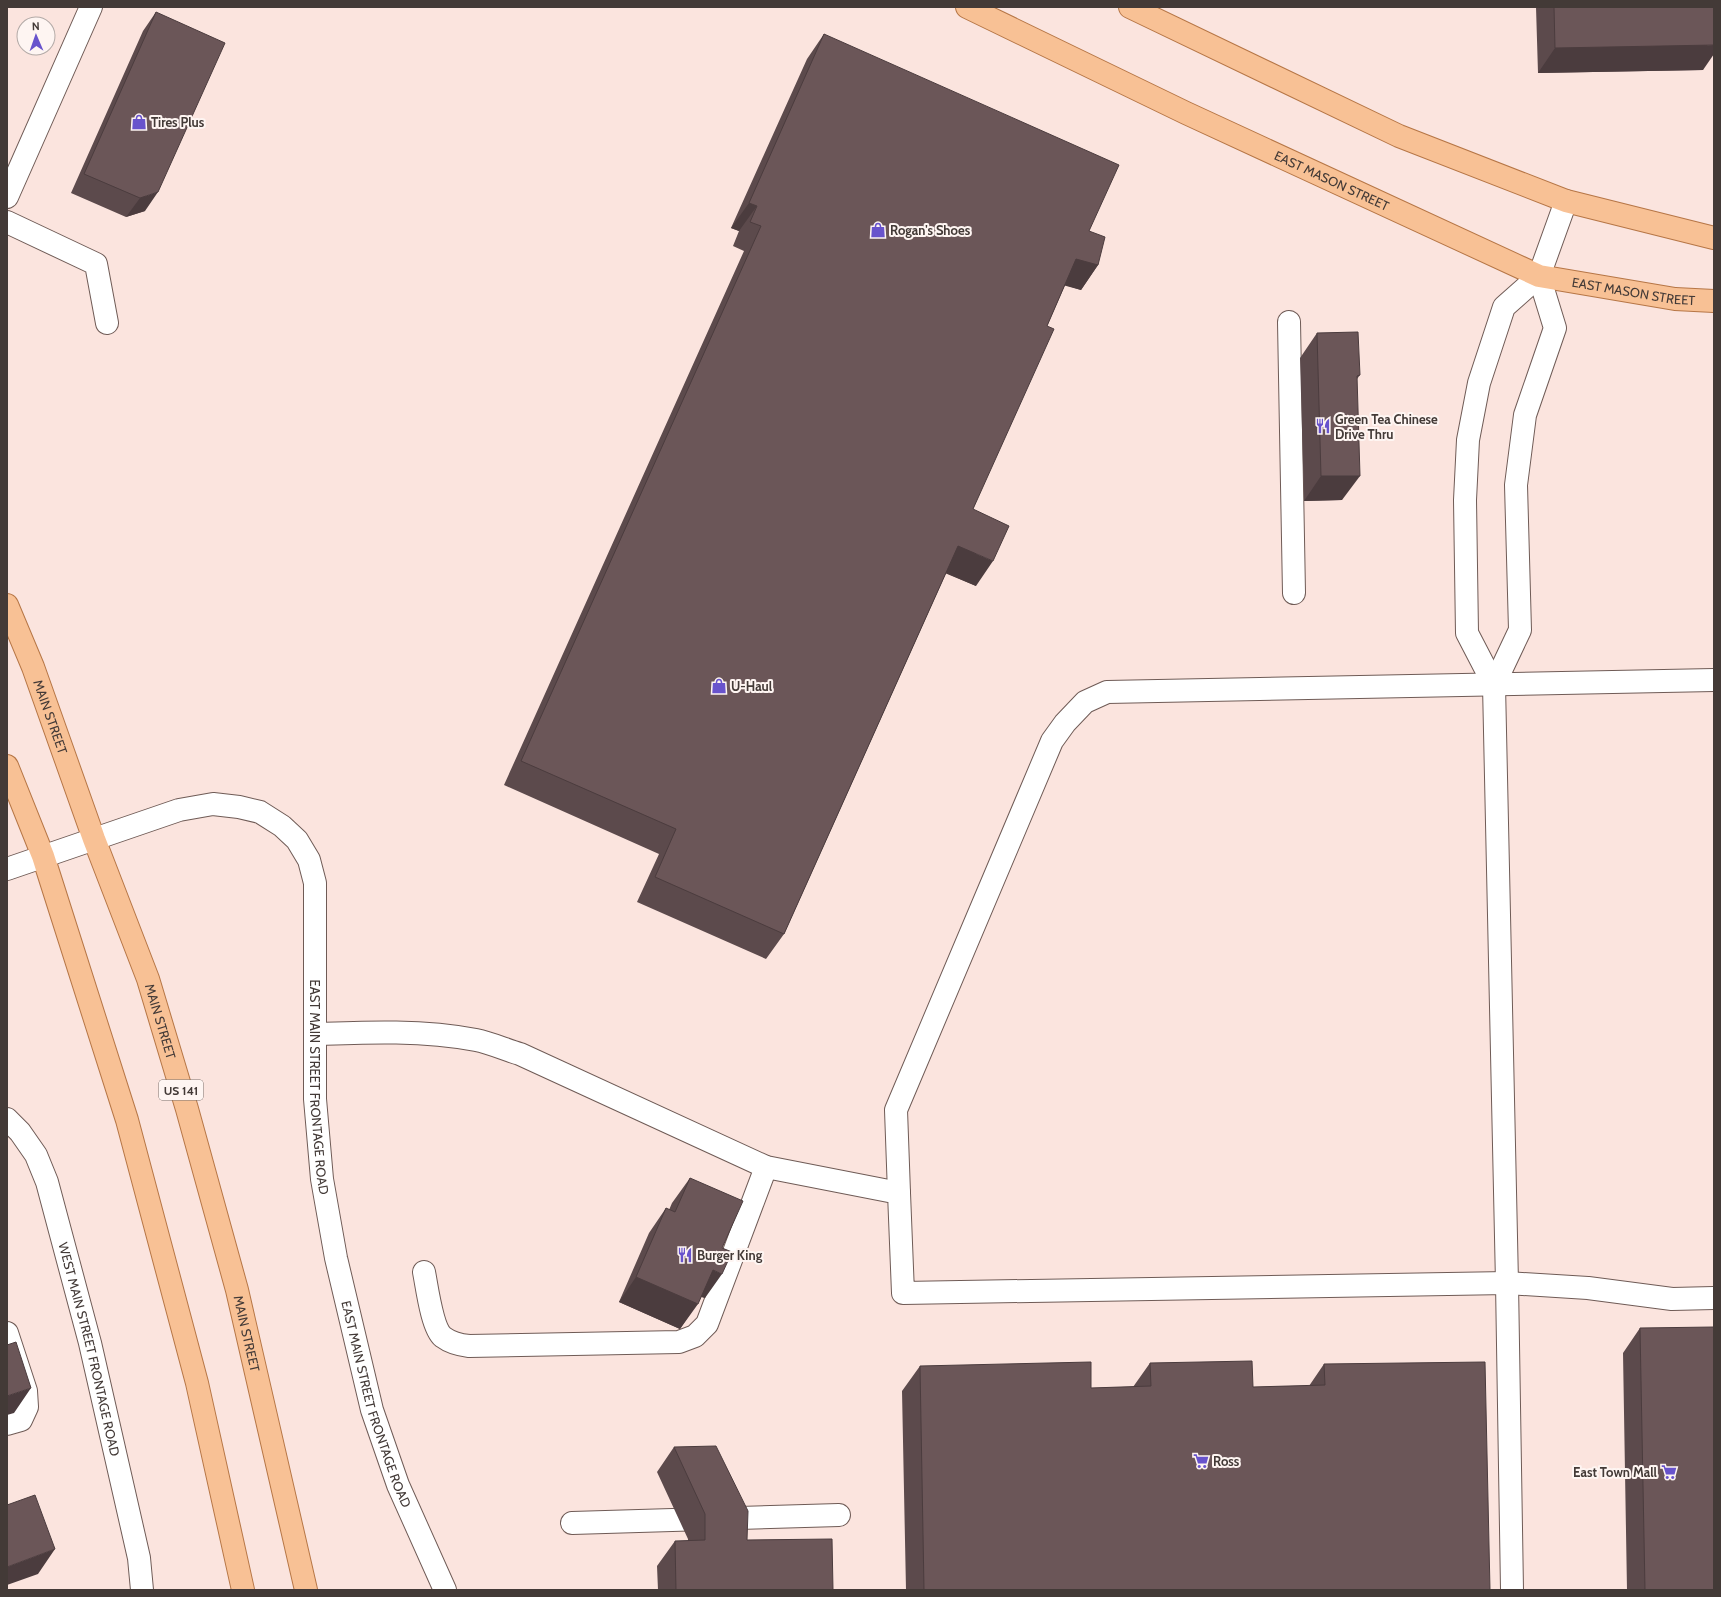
<svg xmlns="http://www.w3.org/2000/svg" width="1721" height="1597" viewBox="0 0 1721 1597" font-family="Cabin,sans-serif">
<style>
.lines{fill:none;stroke-linecap:round;stroke-linejoin:round}
.minor-casing{stroke:#6f5b56;stroke-width:24}
.major-casing{stroke:#b67646;stroke-width:24}
.minor{stroke:#fff;stroke-width:22}
.major{stroke:#f8c195;stroke-width:22}
.wall{fill:#5c4a4c}
.shaded-wall{fill:#4b3c3e}
.building{fill:#6b5658;stroke:#4b3c3e}
.labels{text-anchor:middle;dominant-baseline:central;stroke-width:4;stroke-linejoin:round;paint-order:stroke}
.shield{fill:#fef5f2;stroke:#7b726f;stroke-width:1}
.shield-label{font-size:12px;font-weight:bold;fill:#433a37}
.poi-label{font-size:13px;font-weight:bold;fill:#433a37;stroke:#fef5f2;text-anchor:start}
.street-label{font-size:13px;fill:#433a37;stroke:#fef5f2}
</style>
<rect width="100%" height="100%" fill="#fbe4de"/>
<g class="lines">
<defs>
<g id="minor">
<path d="M 7,197 L 91,7"/>
<path d="M 7,222 L 96,264 L 107,323"/>
<path d="M 1289,322 L 1294,593"/>
<path d="M 1494,685 L 1467,633 L 1465,500 L 1468,440 L 1479,383 L 1504,307 L 1539,276 L 1566,201"/>
<path id="s1" d="M 7,869 L 179,810 L 213,804 L 239,807 L 260,812 L 282,826 L 297,840 L 309,860 L 315,883 L 315,1099 L 322,1179 L 336,1258 L 372,1410 L 398,1485 L 445,1590"/>
<path d="M 315,1034 C 369,1032 424,1030 476,1040 C 491,1043 506,1050 520,1054 L 766,1167 L 899,1193 L 903,1293 L 1507,1283 L 1588,1288 L 1672,1299 L 1714,1298"/>
<path id="s2" d="M 7,1119 L 20,1132 L 36,1155 L 47,1182 L 90,1343 L 139,1558 L 142,1590"/>
<path d="M 899,1193 L 896,1110 L 1052,741 L 1065,723 L 1085,702 L 1107,692 L 1714,680"/>
<path d="M 424,1272 C 427,1287 432,1328 443,1337 C 451,1343 460,1345 469,1346 L 679,1342 L 695,1336 L 707,1324 L 766,1167"/>
<path d="M 7,1333 L 26,1391 L 27,1407 L 21,1420 L 7,1424"/>
<path d="M 572,1523 L 839,1515"/>
<path d="M 1512,1590 L 1507,1283 L 1494,685 L 1520,630 L 1516,485 L 1525,415 L 1555,328 L 1539,276"/>
</g>
<g id="major">
<path id="s3" d="M 967,7 L 1186,113 L 1539,276 L 1675,299 L 1714,301"/>
<path d="M 1130,7 L 1399,136 L 1566,201 L 1714,238"/>
<path id="s4" d="M 7,605 L 33,667 L 94,839 L 148,979 L 187,1109 L 237,1290 L 306,1590"/>
<path d="M 7,766 L 43,856 L 127,1120 L 197,1383 L 243,1590"/>
</g>
</defs>
<use href="#minor" class="minor-casing"/>
<use href="#major" class="major-casing"/>
<use href="#minor" class="minor"/>
<use href="#major" class="major"/>
</g>
<path class="wall" d="M 1536,7 L 1714,7 L 1703,70 L 1538,73 Z
M 156,12 L 145,211 L 126,217 L 71,193 L 143,31 Z
M 824,34 L 1089,231 L 1098,265 L 1081,290 L 1065,285 L 1047,326 L 973,509 L 976,586 L 946,573 L 784,934 L 766,959 L 637,902 L 659,854 L 504,785 L 744,251 L 733,246 L 739,231 L 731,228 L 807,59 Z
M 1317,333 L 1360,375 L 1357,379 L 1342,500 L 1304,501 L 1300,358 Z
M 690,1178 L 722,1248 L 705,1298 L 701,1297 L 680,1329 L 619,1302 L 649,1233 L 666,1208 L 669,1210 L 672,1203 Z
M 1640,1328 L 1714,1590 L 1627,1590 L 1623,1353 Z
M 1150,1363 L 1253,1387 L 1309,1386 L 1324,1364 L 1490,1590 L 906,1590 L 902,1391 L 920,1366 L 1091,1388 L 1133,1387 Z
M 674,1447 L 747,1540 L 833,1590 L 658,1590 L 657,1566 L 675,1541 L 688,1541 L 688,1539 L 657,1472 Z"/>
<path class="shaded-wall" d="M 1714,45 L 1714,54 L 1703,70 L 1538,73 L 1555,48 Z
M 158,192 L 145,211 L 126,217 L 140,198 Z
M 749,203 L 757,206 L 739,231 L 731,228 Z
M 1076,259 L 1098,265 L 1081,290 L 1059,284 Z
M 1321,476 L 1360,476 L 1342,500 L 1304,501 Z
M 958,546 L 993,561 L 976,586 L 940,571 Z
M 713,1270 L 722,1274 L 705,1298 L 695,1294 Z
M 636,1277 L 698,1304 L 680,1329 L 619,1302 Z
M 31,1388 L 14,1413 L 7,1415 L 7,1396 Z
M 55,1549 L 38,1574 L 7,1585 L 7,1567 Z"/>
<path class="building" d="M 1554,7 L 1714,7 L 1714,45 L 1555,48 Z
M 156,12 L 225,43 L 158,192 L 140,198 L 84,174 Z
M 824,34 L 1119,165 L 1089,231 L 1105,237 L 1098,265 L 1076,259 L 1047,326 L 1054,329 L 973,509 L 1009,526 L 993,561 L 958,546 L 784,934 L 655,877 L 676,829 L 521,761 L 761,226 L 750,222 L 757,206 L 749,203 Z
M 1358,332 L 1360,375 L 1357,376 L 1360,476 L 1321,476 L 1317,333 Z
M 690,1178 L 743,1201 L 722,1248 L 732,1252 L 722,1274 L 713,1270 L 698,1304 L 636,1277 L 666,1208 L 675,1212 Z
M 1714,1327 L 1714,1590 L 1645,1590 L 1640,1328 Z
M 16,1342 L 31,1388 L 7,1396 L 7,1345 Z
M 1252,1361 L 1253,1387 L 1325,1385 L 1324,1364 L 1485,1362 L 1490,1590 L 924,1590 L 920,1366 L 1091,1362 L 1091,1388 L 1151,1386 L 1150,1363 Z
M 716,1446 L 748,1511 L 747,1540 L 832,1539 L 833,1590 L 676,1590 L 675,1541 L 705,1540 L 705,1514 L 674,1447 Z
M 35,1495 L 55,1549 L 7,1567 L 7,1505 Z"/>
<defs>
<symbol id="shop-bare" viewBox="-9 -9 18 18"><path d="M-5-2.5h2.3a2.7 3.5 0 0 1 5.4 0H5L5.5 6h-11ZM-1.5-2.5h3a1.5 2.3 0 0 0-3 0Z" fill="#6853cc" stroke="#fef5f2" stroke-width="2.5" paint-order="stroke"/></symbol>
<symbol id="restaurant-bare" viewBox="-9 -9 18 18"><path d="M-5-6h1v4h1v-4h1v4h1v-4h1v5L-1.5 .5V6h-2V.5L-5-1ZM5-6V6H3V1.5H1.5Q1.5-4 5-6Z" fill="#6853cc" stroke="#fef5f2" stroke-width="2.5" paint-order="stroke"/></symbol>
<symbol id="supermarket-bare" viewBox="-9 -9 18 18"><path d="M-6-5.5h2.5l.6 2H6L4.5 2H-2.5L-4.4-4H-6ZM-1.5 3.2a1.3 1.3 0 1 0 .1 0ZM3 3.2a1.3 1.3 0 1 0 .1 0Z" fill="#6853cc" stroke="#fef5f2" stroke-width="2.5" paint-order="stroke"/></symbol>
</defs>
<g fill-rule="evenodd">
<use href="#shop-bare" x="128" y="111" width="22" height="22"/>
<use href="#shop-bare" x="867" y="219" width="22" height="22"/>
<use href="#restaurant-bare" x="1312" y="415" width="22" height="22"/>
<use href="#shop-bare" x="708" y="675" width="22" height="22"/>
<use href="#restaurant-bare" x="674" y="1244" width="22" height="22"/>
<use href="#supermarket-bare" x="1190" y="1450" width="22" height="22"/>
<use href="#supermarket-bare" x="1658" y="1461" width="22" height="22"/>
</g>
<g class="labels">
<rect class="shield" x="159" y="1080" width="44" height="20" rx="3"/>
<g class="shield-label">
<text x="181" y="1090">US 141</text>
</g>
<g class="poi-label">
<text x="151" y="122">Tires Plus</text>
<text x="890" y="230">Rogan's Shoes</text>
<text x="1335" y="419">Green Tea Chinese<tspan x="1335" dy="15">Drive Thru</tspan></text>
<text x="731" y="686">U-Haul</text>
<text x="697" y="1255">Burger King</text>
<text x="1213" y="1461">Ross</text>
<text x="1657" y="1472" text-anchor="end">East Town Mall</text>
</g>
<g class="street-label">
<text stroke="none"><textPath href="#s3" startOffset="404">EAST MASON STREET</textPath></text>
<text stroke="none"><textPath href="#s3" startOffset="728">EAST MASON STREET</textPath></text>
<text stroke="none"><textPath href="#s4" startOffset="120">MAIN STREET</textPath></text>
<text stroke="none"><textPath href="#s4" startOffset="444">MAIN STREET</textPath></text>
<text stroke="none"><textPath href="#s1" startOffset="562">EAST MAIN STREET FRONTAGE ROAD</textPath></text>
<text stroke="none"><textPath href="#s4" startOffset="768">MAIN STREET</textPath></text>
<text stroke="none"><textPath href="#s2" startOffset="248">WEST MAIN STREET FRONTAGE ROAD</textPath></text>
<text stroke="none"><textPath href="#s1" startOffset="886">EAST MAIN STREET FRONTAGE ROAD</textPath></text>
</g>
</g>
<rect width="1721" height="1597" fill="none" stroke="#433a37" stroke-width="16"/>
<g transform="translate(36 36) rotate(358)"><circle r="19" fill="#fef5f2" stroke="#b3aaa7"/>
<path d="M0-3L7 15L0 10L-7 15Z" fill="#6853cc"/>
<text y="-6" font-size="11" font-weight="bold" text-anchor="middle" fill="#433a37">N</text>
</g>
</svg>
